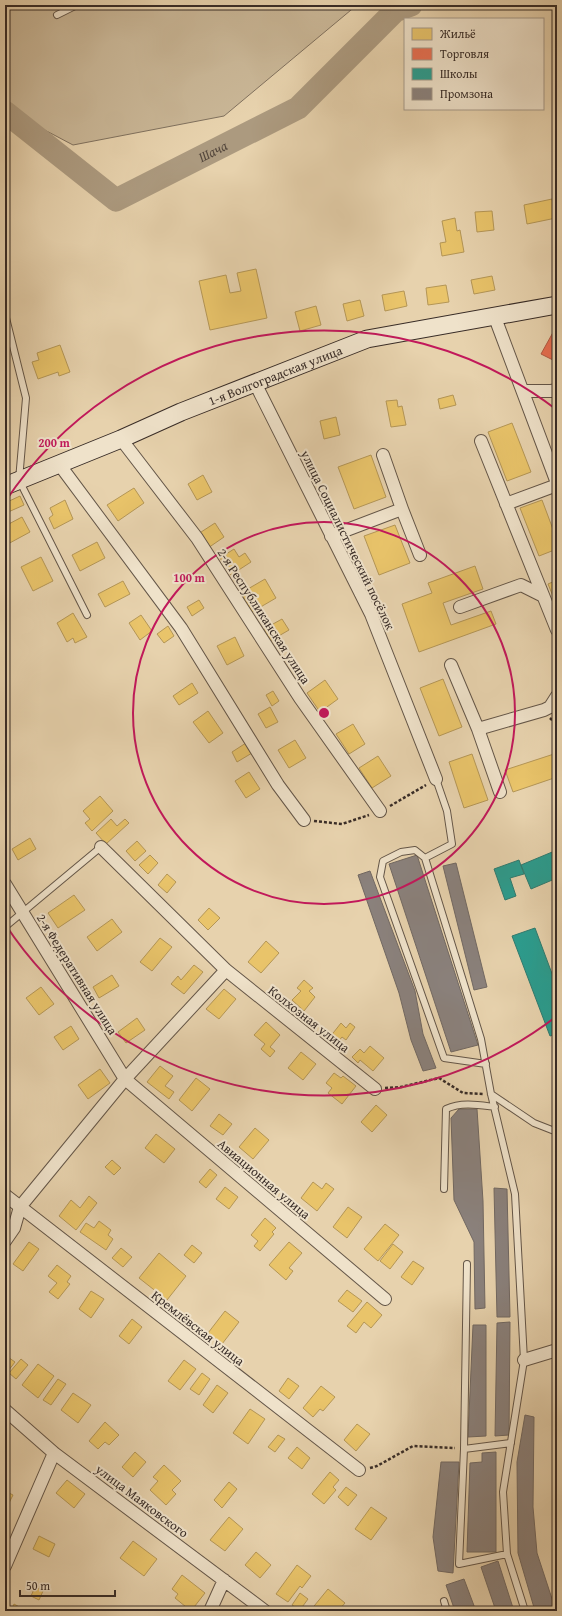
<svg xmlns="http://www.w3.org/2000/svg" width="562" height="1616" viewBox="0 0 562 1616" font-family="'Gentium Book Plus',serif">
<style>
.green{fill:#c9b696;stroke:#80715e}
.homes{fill:#e9c46a;stroke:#b49656}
.shops{fill:#e76f51;stroke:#b25b44}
.schools{fill:#2a9d8f;stroke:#2e7b70}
.industry{fill:#8a817c;stroke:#716862}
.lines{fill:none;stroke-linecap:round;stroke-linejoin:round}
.river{stroke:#ac9a7f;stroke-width:23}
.lane-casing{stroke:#645648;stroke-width:8}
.street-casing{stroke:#645648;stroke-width:14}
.secondary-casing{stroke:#382c27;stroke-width:19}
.path{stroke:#382c27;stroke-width:2.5;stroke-dasharray:3 2;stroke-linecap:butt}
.lane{stroke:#efe2ca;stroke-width:6}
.street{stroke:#efe2ca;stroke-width:12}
.secondary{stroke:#efe2ca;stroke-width:17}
.ring{fill:none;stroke:#c2185b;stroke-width:2}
.labels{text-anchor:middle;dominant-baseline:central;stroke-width:4;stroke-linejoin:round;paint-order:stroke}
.street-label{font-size:13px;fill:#382c27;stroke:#efe2ca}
.water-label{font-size:14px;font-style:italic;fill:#55483d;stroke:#efe2ca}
.centre{fill:#c2185b;stroke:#efe2ca;stroke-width:2}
.ring-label{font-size:12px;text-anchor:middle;font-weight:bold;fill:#c2185b;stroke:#efe2ca;stroke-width:4;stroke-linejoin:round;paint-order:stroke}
</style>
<rect width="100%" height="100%" fill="#e7d2ad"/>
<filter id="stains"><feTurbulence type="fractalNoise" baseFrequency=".005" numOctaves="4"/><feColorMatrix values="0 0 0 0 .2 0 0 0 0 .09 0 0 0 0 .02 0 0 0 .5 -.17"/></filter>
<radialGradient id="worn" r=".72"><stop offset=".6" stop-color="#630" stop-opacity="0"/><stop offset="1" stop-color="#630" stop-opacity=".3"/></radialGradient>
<path class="green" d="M 5,5 L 357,5 L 224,116 L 73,145 L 5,109 Z"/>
<path class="homes" d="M 552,199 L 556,218 L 527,224 L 524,205 Z
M 492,211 L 494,230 L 477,232 L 475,212 Z
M 455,218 L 457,231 L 460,230 L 464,252 L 442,256 L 440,243 L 446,242 L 442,221 Z
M 256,269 L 267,318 L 210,330 L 199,281 L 226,275 L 230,293 L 241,291 L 237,273 Z
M 492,276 L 495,290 L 474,294 L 471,280 Z
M 446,285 L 449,302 L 428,305 L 426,288 Z
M 404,291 L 407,306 L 385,311 L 382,295 Z
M 360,300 L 364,316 L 347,321 L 343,304 Z
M 316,306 L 321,325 L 300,331 L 295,312 Z
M 60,345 L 70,372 L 59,376 L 58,372 L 38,379 L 32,362 L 39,360 L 37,353 Z
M 453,395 L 456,405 L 440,409 L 438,399 Z
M 397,400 L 398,407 L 402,406 L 406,425 L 391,427 L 386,401 Z
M 336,417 L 340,435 L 324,439 L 320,421 Z
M 512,423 L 531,472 L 507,481 L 488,432 Z
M 371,455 L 386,497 L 354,509 L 338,467 Z
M 203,475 L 212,492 L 197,500 L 188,484 Z
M 134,488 L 144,503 L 118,521 L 107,505 Z
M 20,496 L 24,505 L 6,513 L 5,503 Z
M 65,500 L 73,519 L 54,529 L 49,518 L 53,515 L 50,508 Z
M 542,500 L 557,540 L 557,549 L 539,556 L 520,508 Z
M 22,517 L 30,532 L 6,545 L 5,526 Z
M 215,523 L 224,537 L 208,548 L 198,534 Z
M 395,525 L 410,563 L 379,575 L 364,536 Z
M 97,542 L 105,558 L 80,571 L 72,555 Z
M 234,549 L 239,557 L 245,553 L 251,562 L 231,575 L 220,558 Z
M 41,557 L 53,581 L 33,591 L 21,567 Z
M 475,566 L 483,589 L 443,603 L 451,625 L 491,611 L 496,624 L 419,652 L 402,604 L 432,593 L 428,583 Z
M 265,579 L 276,598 L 252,612 L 241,593 Z
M 557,580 L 557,606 L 548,584 Z
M 123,581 L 130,594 L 105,607 L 98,594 Z
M 199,600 L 204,608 L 192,616 L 187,607 Z
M 73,613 L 87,637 L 75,643 L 73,638 L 67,642 L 57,623 Z
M 141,615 L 152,631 L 140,640 L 129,623 Z
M 282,619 L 289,630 L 270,641 L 264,629 Z
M 168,626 L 174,636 L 164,643 L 157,634 Z
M 235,637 L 244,656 L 227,665 L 217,646 Z
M 443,679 L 462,727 L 439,736 L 420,688 Z
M 325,680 L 338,699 L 320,712 L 307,693 Z
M 192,683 L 198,693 L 179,705 L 173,696 Z
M 273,691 L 279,701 L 272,706 L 266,695 Z
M 270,707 L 278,722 L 266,728 L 258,714 Z
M 208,711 L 223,733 L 209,743 L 193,722 Z
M 353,724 L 365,744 L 349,754 L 336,734 Z
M 295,740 L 306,758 L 289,768 L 278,750 Z
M 246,743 L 252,753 L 237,762 L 232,752 Z
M 557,753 L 557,777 L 513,792 L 505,770 Z
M 472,754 L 488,800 L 464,808 L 449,762 Z
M 378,756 L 391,776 L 372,788 L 359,768 Z
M 249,772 L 260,789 L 246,798 L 235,781 Z
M 100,796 L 113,811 L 92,831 L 85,823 L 90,819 L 83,811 Z
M 111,819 L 117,826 L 125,819 L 129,823 L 106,844 L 96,833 Z
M 30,838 L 36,849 L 18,860 L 12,849 Z
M 137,841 L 146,851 L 135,861 L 126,851 Z
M 150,855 L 158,863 L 148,874 L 139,865 Z
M 167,874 L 176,882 L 167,893 L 158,885 Z
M 74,895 L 85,910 L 58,928 L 48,913 Z
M 209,908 L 220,918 L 208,930 L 198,920 Z
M 112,919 L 122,932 L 97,951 L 87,937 Z
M 160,938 L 172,947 L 152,971 L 140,962 Z
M 266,941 L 279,953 L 261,973 L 248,962 Z
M 194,965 L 203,972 L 184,994 L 171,984 L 178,976 L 181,980 Z
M 112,975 L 119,986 L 99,998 L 93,987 Z
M 304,980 L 313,988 L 309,991 L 315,997 L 304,1011 L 292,1000 L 301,991 L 297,988 Z
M 41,987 L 54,1004 L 39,1015 L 26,998 Z
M 224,989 L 236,999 L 219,1019 L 206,1009 Z
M 137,1018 L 145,1030 L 126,1043 L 118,1032 Z
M 266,1022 L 280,1035 L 270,1047 L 275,1051 L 270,1057 L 261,1049 L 265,1044 L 254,1035 Z
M 341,1023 L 346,1028 L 350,1023 L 355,1027 L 346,1040 L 342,1037 L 337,1043 L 330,1037 Z
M 71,1026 L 79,1039 L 63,1050 L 54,1037 Z
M 370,1046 L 384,1058 L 373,1071 L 360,1060 L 358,1063 L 352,1057 L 360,1049 L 364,1053 Z
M 301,1052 L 316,1064 L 303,1080 L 288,1068 Z
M 160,1066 L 173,1076 L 165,1086 L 174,1092 L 169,1099 L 147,1082 Z
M 100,1069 L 110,1083 L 88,1099 L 78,1085 Z
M 334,1073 L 341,1078 L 343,1076 L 356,1086 L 342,1104 L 328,1093 L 332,1088 L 326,1083 Z
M 196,1078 L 210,1089 L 192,1111 L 179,1100 Z
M 376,1105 L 387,1115 L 372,1132 L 361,1122 Z
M 219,1114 L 232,1124 L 223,1135 L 210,1126 Z
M 255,1128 L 269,1140 L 253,1159 L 239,1147 Z
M 156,1134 L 175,1149 L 164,1163 L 145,1148 Z
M 112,1160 L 121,1168 L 114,1175 L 105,1167 Z
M 210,1169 L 217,1175 L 206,1188 L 199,1182 Z
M 313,1182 L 322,1189 L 326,1183 L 334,1189 L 317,1211 L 301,1198 Z
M 225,1187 L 238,1197 L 229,1209 L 216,1199 Z
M 89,1196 L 97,1203 L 76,1230 L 59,1216 L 71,1200 L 80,1208 Z
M 348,1207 L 362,1217 L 347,1238 L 333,1227 Z
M 265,1218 L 276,1228 L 272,1232 L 274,1234 L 260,1251 L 254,1246 L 258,1241 L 251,1235 Z
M 99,1221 L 111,1230 L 108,1235 L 113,1239 L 106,1250 L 80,1232 L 86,1223 L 94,1228 Z
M 385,1224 L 399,1235 L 378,1261 L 364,1249 Z
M 29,1242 L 39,1249 L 23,1271 L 13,1264 Z
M 289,1242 L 302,1253 L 289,1268 L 293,1271 L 286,1280 L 269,1265 Z
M 393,1244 L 403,1252 L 390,1269 L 380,1261 Z
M 192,1245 L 202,1253 L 194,1263 L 184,1255 Z
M 121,1248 L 132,1257 L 123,1267 L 112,1258 Z
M 159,1253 L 186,1276 L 167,1300 L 139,1278 Z
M 413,1261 L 424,1268 L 412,1285 L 401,1277 Z
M 57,1265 L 71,1276 L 67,1282 L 70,1284 L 58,1299 L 49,1292 L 57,1283 L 48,1276 Z
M 347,1290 L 362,1301 L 353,1312 L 338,1301 Z
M 91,1291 L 104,1299 L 91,1318 L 79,1309 Z
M 367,1302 L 382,1315 L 371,1328 L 364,1322 L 356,1333 L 347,1326 Z
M 225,1311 L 239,1322 L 222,1344 L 208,1333 Z
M 132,1319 L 142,1327 L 129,1344 L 119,1336 Z
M 5,1355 L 15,1362 L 5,1375 Z
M 21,1359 L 28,1365 L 16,1379 L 9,1373 Z
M 184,1360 L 196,1369 L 180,1390 L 168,1381 Z
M 38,1364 L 54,1376 L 38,1398 L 22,1385 Z
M 202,1373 L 210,1379 L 199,1395 L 190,1389 Z
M 288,1378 L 299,1386 L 289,1399 L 279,1391 Z
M 58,1379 L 66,1384 L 51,1405 L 43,1400 Z
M 217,1385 L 228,1393 L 213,1413 L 203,1405 Z
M 321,1386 L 335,1397 L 323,1411 L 320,1409 L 313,1417 L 303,1408 Z
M 73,1393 L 91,1405 L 78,1423 L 61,1410 Z
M 250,1409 L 265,1419 L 248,1444 L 233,1433 Z
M 105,1422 L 119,1435 L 109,1445 L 105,1442 L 98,1449 L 89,1441 Z
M 357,1424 L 370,1434 L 356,1451 L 344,1440 Z
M 278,1435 L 285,1439 L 275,1452 L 268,1447 Z
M 297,1447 L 310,1458 L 302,1469 L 288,1458 Z
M 135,1452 L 146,1462 L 133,1477 L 122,1467 Z
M 164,1465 L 181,1481 L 172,1490 L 176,1494 L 166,1505 L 150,1490 L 158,1481 L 153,1477 Z
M 330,1472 L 339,1480 L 333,1487 L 336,1490 L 324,1504 L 312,1494 Z
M 67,1480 L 85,1494 L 74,1508 L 56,1493 Z
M 229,1482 L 237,1489 L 222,1508 L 214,1500 Z
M 346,1487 L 357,1495 L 348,1506 L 338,1497 Z
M 5,1491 L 13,1495 L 6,1509 L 5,1509 Z
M 371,1507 L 387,1518 L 371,1540 L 355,1529 Z
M 229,1517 L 243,1529 L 225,1551 L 210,1540 Z
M 39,1536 L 55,1544 L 49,1557 L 33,1549 Z
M 133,1541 L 157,1559 L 144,1576 L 120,1558 Z
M 256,1552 L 271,1565 L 260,1578 L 245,1565 Z
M 297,1565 L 311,1576 L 302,1588 L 300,1586 L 288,1602 L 276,1594 Z
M 182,1575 L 205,1593 L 191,1611 L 175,1598 L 178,1594 L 172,1589 Z
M 35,1587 L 43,1591 L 39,1600 L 31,1596 Z
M 328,1589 L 345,1603 L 338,1611 L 310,1611 Z
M 300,1593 L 308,1599 L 300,1610 L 292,1605 Z
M 14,1604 L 23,1609 L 22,1611 L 11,1611 Z"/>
<path class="shops" d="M 556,327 L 557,328 L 557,362 L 541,354 Z"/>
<path class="schools" d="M 557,850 L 557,878 L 531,889 L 521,865 Z
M 519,860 L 524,874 L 510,878 L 516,896 L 505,900 L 494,869 Z
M 535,928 L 557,987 L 557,1034 L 550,1036 L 512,936 Z"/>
<path class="industry" d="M 417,855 L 478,1045 L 451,1052 L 389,864 Z
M 456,863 L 487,987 L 474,990 L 443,866 Z
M 370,871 L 415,991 L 423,1034 L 436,1068 L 423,1071 L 411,1040 L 399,993 L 358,875 Z
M 459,1109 L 477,1109 L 483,1201 L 485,1308 L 475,1309 L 474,1242 L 454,1200 L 451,1118 Z
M 494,1188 L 507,1189 L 510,1317 L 497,1317 Z
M 510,1322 L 509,1435 L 495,1436 L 497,1323 Z
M 473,1325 L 486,1325 L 486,1436 L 468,1437 Z
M 525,1415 L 534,1417 L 533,1507 L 537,1553 L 556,1611 L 535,1611 L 518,1553 L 517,1462 Z
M 496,1452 L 496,1552 L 467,1552 L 470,1463 L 482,1462 L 482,1453 Z
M 441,1462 L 459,1462 L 453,1573 L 438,1571 L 433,1537 Z
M 498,1561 L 514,1611 L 496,1611 L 481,1567 Z
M 464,1579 L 476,1611 L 455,1611 L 446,1585 Z"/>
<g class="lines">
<path class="river" id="s1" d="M 5,112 L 116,200 L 298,108 L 395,11 L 411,5"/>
<defs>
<path id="lane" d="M 57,15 L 77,5
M 5,314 L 26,398 L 19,480 L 87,615
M 436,779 L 447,811 L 452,844 L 425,858 L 481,1039 L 491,1094 L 515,1194 L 524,1360 L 503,1492 L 507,1554 L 525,1611
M 425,858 L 415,850 L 401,852 L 383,861 L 380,877 L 444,1058 L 486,1064
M 5,927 L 101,847
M 491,1094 L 534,1123 L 557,1132
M 444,1189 L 446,1109 C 462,1102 478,1105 495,1107
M 467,1264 L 464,1449 L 511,1443
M 464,1449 L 459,1564 L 507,1554
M 444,1601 L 447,1611"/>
<path id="street" d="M 494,315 L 557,483
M 255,383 L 371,614 L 436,779
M 523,391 L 551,391 L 557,390
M 121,439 L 197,538 L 300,698 L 380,811
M 481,441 L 557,630
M 383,455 L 402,509
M 59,464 L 181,628 L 278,785 L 304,820
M 506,504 L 557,485
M 331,536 L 402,509 L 420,555
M 460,607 L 521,585 L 543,596
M 451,665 L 478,729 L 544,710 L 550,707 L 557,696
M 478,729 L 500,792
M 101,847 L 226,970 L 375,1089
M 5,884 L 125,1079 L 385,1299
M 5,1195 L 359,1470
M 5,1241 L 14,1228 L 20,1207 L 125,1079 L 226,970
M 524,1360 L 557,1350
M 5,1410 L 54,1453 L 265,1611
M 5,1566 L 54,1453
M 210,1611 L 224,1580"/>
<g id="secondary">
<path id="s2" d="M 5,486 L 121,439 L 181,412 L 367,339 L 557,305"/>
</g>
</defs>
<use href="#lane" class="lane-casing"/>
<use href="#street" class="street-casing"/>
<use href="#secondary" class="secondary-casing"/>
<path class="path" d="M 550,718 L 557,725
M 390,806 L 426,785
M 314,821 L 342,824 L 369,815
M 385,1088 L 401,1087 L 439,1078 L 463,1093 L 483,1094
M 370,1468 L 377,1466 L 413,1446 L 455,1448"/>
<use href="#lane" class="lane"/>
<use href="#street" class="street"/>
<use href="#secondary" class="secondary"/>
</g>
<g class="ring">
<circle cx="324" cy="713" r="191"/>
<path d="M557 1016A382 382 0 0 1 5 924M5 502A382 382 0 0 1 557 410"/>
</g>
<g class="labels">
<g class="street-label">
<text stroke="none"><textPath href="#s2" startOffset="292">1-я Волгоградская улица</textPath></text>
<text transform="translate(348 540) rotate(64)">улица Социалистический посёлок</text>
<text transform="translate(264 616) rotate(57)">2-я Республиканская улица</text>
<text transform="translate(77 974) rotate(58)">2-я Федеративная улица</text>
<text transform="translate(309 1019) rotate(38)">Колхозная улица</text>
<text transform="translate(264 1179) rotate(40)">Авиационная улица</text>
<text transform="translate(198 1328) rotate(38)">Кремлёвская улица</text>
<text transform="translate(142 1501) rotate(37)">улица Маяковского</text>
</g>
<g class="water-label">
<text stroke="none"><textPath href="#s1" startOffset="250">Шача</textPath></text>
</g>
</g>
<circle cx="324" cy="713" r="6" class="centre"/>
<g class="ring-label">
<text x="54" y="447">200 m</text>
<text x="189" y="582">100 m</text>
</g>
<rect width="562" height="1616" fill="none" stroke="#e7d2ad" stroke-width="20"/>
<rect x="6" y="6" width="550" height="1604" fill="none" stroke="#382c27" stroke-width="2"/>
<rect x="10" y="10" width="542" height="1596" fill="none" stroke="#382c27"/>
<rect x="404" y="18" width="140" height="92" fill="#efe2ca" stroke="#a69989"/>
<rect x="412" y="28" width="20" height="12" fill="#e9c46a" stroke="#a69989"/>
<text x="440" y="38" font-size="12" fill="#382c27">Жильё</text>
<rect x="412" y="48" width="20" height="12" fill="#e76f51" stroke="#a69989"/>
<text x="440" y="58" font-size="12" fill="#382c27">Торговля</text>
<rect x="412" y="68" width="20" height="12" fill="#2a9d8f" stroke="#a69989"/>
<text x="440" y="78" font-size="12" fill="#382c27">Школы</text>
<rect x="412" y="88" width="20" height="12" fill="#8a817c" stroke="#a69989"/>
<text x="440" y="98" font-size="12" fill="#382c27">Промзона</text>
<path d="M20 1590v6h95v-6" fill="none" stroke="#382c27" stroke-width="2"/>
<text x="26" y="1590" font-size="12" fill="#382c27" stroke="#efe2ca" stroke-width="3" paint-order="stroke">50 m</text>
<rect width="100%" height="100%" filter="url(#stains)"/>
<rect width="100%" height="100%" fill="url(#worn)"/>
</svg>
